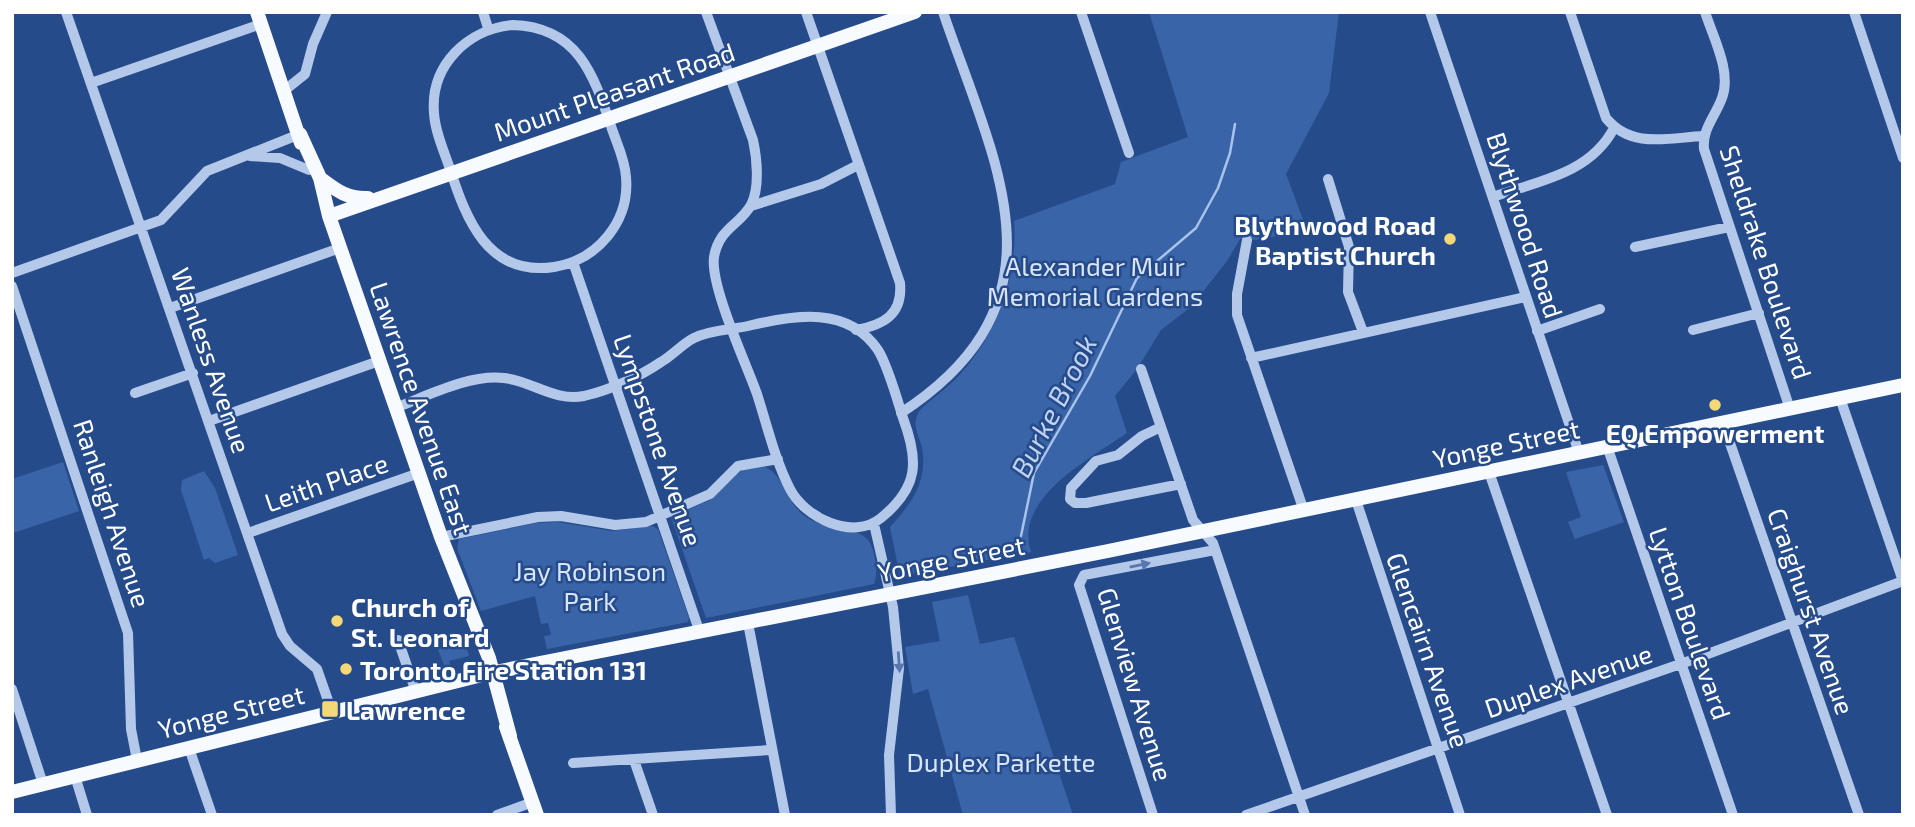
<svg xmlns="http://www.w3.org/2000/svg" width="1915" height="827" viewBox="0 0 1915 827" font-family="'Exo 2',sans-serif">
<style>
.green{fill:#3a64a8}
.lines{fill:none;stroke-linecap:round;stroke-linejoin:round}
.stream{stroke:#a8c3eb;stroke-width:2.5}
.minor{stroke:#b4c9ea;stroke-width:10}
.major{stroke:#f7fafe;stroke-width:14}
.oneway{fill:#5877ac}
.poi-dot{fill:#f4d878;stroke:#264b8b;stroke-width:2.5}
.labels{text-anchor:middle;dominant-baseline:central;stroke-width:5;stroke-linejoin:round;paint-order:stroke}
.street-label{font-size:26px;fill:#fff;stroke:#264b8b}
.poi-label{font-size:26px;font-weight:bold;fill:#fff;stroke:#264b8b;text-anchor:start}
.park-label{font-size:26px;fill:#d8e4f8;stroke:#264b8b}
.water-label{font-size:28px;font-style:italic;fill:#c0d3f1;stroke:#264b8b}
</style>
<rect width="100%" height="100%" fill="#264b8b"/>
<path class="green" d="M 1149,12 L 1339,12 L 1329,93 L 1286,174 L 1307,230 L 1256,240 L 1240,239 L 1227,261 L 1191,307 L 1161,330 L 1137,369 L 1115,396 L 1127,433 C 1090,459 1013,498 1031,552 L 900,576 L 890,527 C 911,504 928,482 922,448 C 919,434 911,426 919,411 C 933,397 950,387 963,371 C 998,331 1018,275 1014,221 L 1115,184 L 1121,162 L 1188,137 Z
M 63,462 L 79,511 L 13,533 L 12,479 Z
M 1603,465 L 1624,522 L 1575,539 L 1568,522 L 1581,517 L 1566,472 Z
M 762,466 C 783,472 786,500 802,514 C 824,532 853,525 866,538 C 875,545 879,574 874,584 L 706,618 L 671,517 L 708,501 L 742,470 Z
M 204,471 L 215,488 L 238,555 L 215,563 L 209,558 L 204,560 L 181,490 L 182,480 Z
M 558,522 L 612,531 L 652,526 L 658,529 L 689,618 L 688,622 L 547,649 L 544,636 L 551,635 L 548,623 L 541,624 L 535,596 L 481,611 L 457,548 L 459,539 L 536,523 Z
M 968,595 L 980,644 L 1014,637 L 1073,815 L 963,815 L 928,689 L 913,694 L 905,647 L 940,641 L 932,602 Z
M 462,633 L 469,656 L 449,661 L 451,668 L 446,670 L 434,639 Z"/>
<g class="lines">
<path class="stream" d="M 1021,536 L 1034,473 L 1090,376 L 1137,278 L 1196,228 L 1218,188 L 1230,153 L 1235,124"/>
<path class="minor" d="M 66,12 L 282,634 L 290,646 L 317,669 L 332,712
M 483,12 L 488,28
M 806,12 L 900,283 C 903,315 883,325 856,330
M 1081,12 L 1129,153
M 1430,12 L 1579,453
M 1570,12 L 1606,118 C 1631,149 1668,138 1703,136
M 1705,12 C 1713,37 1732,72 1722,98 C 1715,117 1702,129 1704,149 L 1790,409
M 1854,12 L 1903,158
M 513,25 C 577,27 593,73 611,126 C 616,142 625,159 626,177 C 630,221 598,260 554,267 C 488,277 466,219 450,169 C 444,151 435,132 434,113 C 430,65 468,29 513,25 Z
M 91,83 L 261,24
M 285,90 L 305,74 L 313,44 L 327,12
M 250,156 L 280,158 L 309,170
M 1328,179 L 1349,247 L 1348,292 L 1363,332
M 1493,197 C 1538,181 1590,174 1614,128
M 751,206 L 821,184 L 858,165
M 1247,240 L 1237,294 L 1237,315 L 1304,511
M 1635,247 L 1729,227
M 573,262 L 700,633
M 12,273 L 161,220 L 207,171 L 300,134
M 12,286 L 128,633 L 131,729 L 137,760
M 170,308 L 340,248
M 1693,330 L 1759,313
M 1537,331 L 1600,309
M 1251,358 L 1526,297
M 1141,369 L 1193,520 L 1213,543 L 1305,815
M 135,393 L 193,373
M 1840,398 L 1903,581
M 395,408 C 427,396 469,374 504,378 C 532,381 555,402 584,396 C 610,390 639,377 661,362 C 673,355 682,344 694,338 C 712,329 734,330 752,325 C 795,315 848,306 878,350 C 888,366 897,399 903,418 C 919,461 919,487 881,518 C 853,541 805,518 790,489 C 775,460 767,425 757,394 C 746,363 710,286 714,257 C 719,228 740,225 751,205 C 760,188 757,158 753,140 L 706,12
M 901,413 C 1074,300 995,165 943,12
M 209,421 L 379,361
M 1723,423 L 1859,815
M 1161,427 L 1142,436 L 1118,455 L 1096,461 L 1071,488 L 1070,499 L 1075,503 L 1086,503 L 1181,484
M 1607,446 L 1733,815
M 1489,472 L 1607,815
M 1356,500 L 1460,815
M 874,524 L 893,607 L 899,668 L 889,755 L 891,815
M 248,533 L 419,473
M 441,537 L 538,517 L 561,516 L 615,525 L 646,522 L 710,494 L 738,466 L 778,459
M 748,623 L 785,815
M 398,640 L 416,692
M 12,689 L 43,784
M 189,748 L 212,815
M 634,760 L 653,815
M 573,763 L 770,750
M 75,776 L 87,815
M 497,815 L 533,802
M 1153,815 L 1079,585 L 1084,575 L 1215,550
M 1246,815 L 1689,661 L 1903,581"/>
<path class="major" d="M 257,12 L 301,143
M 300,134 L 320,178 L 329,216 L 441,537 L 489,658 L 510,736
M 320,178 C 336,190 347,199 368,198
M 329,216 L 915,12
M 506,727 L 537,815
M 12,792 L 490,673 L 1108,551 L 1903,385"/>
</g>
<defs><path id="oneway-solid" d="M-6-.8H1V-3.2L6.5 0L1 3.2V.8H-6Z" transform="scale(1.75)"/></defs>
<g class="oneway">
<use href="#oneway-solid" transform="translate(1140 565) rotate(-11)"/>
<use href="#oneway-solid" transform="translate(899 662) rotate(86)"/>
</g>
<g class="poi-dot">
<circle cx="1450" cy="239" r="7"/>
<circle cx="1715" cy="405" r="7"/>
<circle cx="337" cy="621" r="7"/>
<circle cx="346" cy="669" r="7"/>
<rect x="321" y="700" width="18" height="18" rx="3.5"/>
</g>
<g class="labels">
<g class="street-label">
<text transform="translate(614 91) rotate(-19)">Mount Pleasant Road</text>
<text transform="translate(1526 225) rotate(72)">Blythwood Road</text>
<text transform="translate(1767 262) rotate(72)">Sheldrake Boulevard</text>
<text transform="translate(212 360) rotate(71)">Wanless Avenue</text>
<text transform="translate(422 408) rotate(71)">Lawrence Avenue East</text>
<text transform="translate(659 440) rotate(71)">Lympstone Avenue</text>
<text transform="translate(1506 443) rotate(-12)">Yonge Street</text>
<text transform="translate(326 482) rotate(-19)">Leith Place</text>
<text transform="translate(113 513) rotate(72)">Ranleigh Avenue</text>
<text transform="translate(951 558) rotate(-11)">Yonge Street</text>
<text transform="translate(1812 611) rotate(71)">Craighurst Avenue</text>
<text transform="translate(1691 623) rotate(71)">Lytton Boulevard</text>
<text transform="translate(1429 650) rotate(71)">Glencairn Avenue</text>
<text transform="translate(1568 680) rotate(-19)">Duplex Avenue</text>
<text transform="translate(1136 684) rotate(73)">Glenview Avenue</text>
<text transform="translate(231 711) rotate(-14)">Yonge Street</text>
</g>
<g class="poi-label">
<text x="1436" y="224" text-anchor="end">Blythwood Road<tspan x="1436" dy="30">Baptist Church</tspan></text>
<text x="1715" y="432" text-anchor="middle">EQ Empowerment</text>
<text x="351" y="606">Church of<tspan x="351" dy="30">St. Leonard</tspan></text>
<text x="360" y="669">Toronto Fire Station 131</text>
<text x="346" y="709">Lawrence</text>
</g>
<g class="park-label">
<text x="1095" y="265">Alexander Muir<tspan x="1095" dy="30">Memorial Gardens</tspan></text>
<text x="590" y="570">Jay Robinson<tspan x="590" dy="30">Park</tspan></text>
<text x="1001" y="761">Duplex Parkette</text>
</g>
<g class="water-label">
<text transform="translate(1053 406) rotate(-63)">Burke Brook</text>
</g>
</g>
<rect width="1915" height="827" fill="none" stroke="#ffffff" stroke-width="28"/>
</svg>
